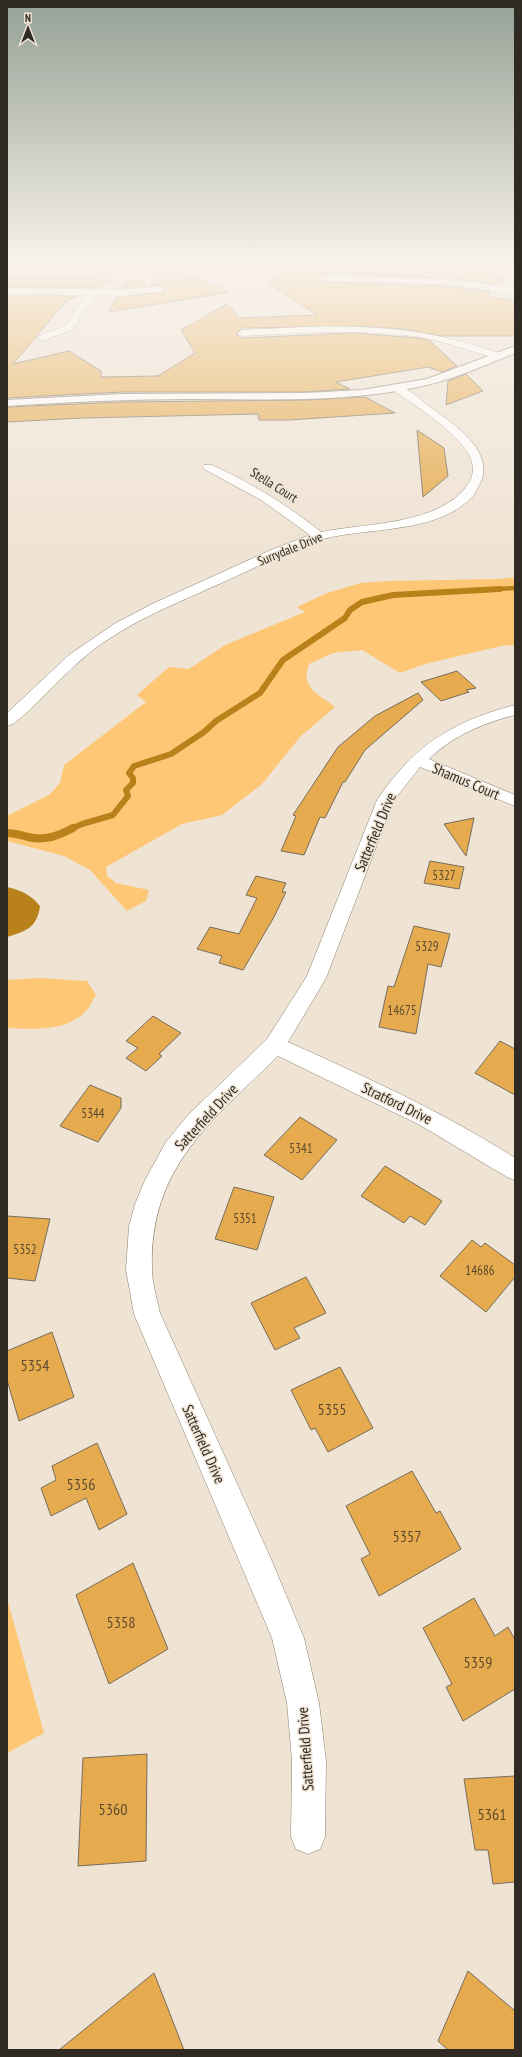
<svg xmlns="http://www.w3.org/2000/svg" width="522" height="2057" viewBox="0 0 522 2057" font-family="'PT Sans Narrow',sans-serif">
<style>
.green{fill:#fec775}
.water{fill:#b98119}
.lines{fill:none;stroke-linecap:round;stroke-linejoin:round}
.stream-far2{stroke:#b98119;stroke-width:4.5}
.stream-far1{stroke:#b98119;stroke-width:6}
.stream{stroke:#b98119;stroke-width:8}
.building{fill:#e6ab4f;stroke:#766c5d}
.street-casing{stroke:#8c8172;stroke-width:1}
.secondary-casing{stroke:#8c8172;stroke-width:2}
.street{fill:#fff;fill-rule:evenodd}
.secondary{fill:#fff;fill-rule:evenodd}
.labels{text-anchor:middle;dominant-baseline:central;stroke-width:3;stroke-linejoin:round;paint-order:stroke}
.far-street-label{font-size:13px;fill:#2f2a24;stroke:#efe3d3}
.number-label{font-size:13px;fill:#5d4a2f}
.street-label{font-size:15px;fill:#2f2a24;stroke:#efe3d3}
.near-number-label{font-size:16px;fill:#5d4a2f}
</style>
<rect width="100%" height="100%" fill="#efe3d3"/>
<path class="green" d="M 7,261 L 293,261 L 282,267 L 255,262 L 230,264 L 203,269 L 178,271 L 151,269 L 102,275 L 99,272 L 61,265 L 7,269 Z
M 458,261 L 515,261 L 515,270 Z
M 515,577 L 515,645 L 501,646 L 425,664 L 400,673 L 362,650 L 333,653 L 309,664 C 300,688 318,694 335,707 L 300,737 L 262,784 L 222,815 L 182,824 L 106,867 L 107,876 L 116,883 L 149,890 L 146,901 L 127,911 L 90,870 L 64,856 L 7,841 L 7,816 L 49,795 L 60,783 L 64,765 L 146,702 L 137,695 L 169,667 L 189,669 L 225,645 L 305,612 L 297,607 L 327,593 L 361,583 L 388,581 L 499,579 Z
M 39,978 L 87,981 L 96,995 C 92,1001 89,1009 84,1013 C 63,1032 33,1029 7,1028 L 7,980 Z
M 7,1598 L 44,1733 L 7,1753 Z"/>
<path class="water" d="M 7,887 C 21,890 31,895 40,906 C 37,928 26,931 7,937 Z"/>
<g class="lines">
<path class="stream-far2" d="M 482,590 L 515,588"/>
<path class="stream-far1" d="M 71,829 L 82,824 L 113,815 L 128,796 L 126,790 L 133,783 L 133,778 L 129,773 L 134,766 L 171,754 L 204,732 L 216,721 L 260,693 L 283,660 L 345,618 L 350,610 L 362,602 L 393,595 L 500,589"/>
<path class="stream" d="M 7,833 C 15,833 20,835 28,837 C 45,841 58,836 73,828"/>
</g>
<path class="building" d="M 309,265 L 326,274 L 330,267 L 418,268 L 507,275 L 499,284 L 444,278 L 397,276 L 325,274 L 320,279 L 322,282 L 444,286 L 491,292 L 488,296 L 515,301 L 515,336 L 441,336 L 405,329 L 357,326 L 242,328 L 236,334 L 242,338 L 353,333 L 419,338 L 430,341 L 457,366 L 442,372 L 428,367 L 336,382 L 350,389 L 305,392 L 122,392 L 7,398 L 7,296 L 77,296 L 66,301 L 13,364 L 69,351 L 101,371 L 101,377 L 158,376 L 195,353 L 181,330 L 227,304 L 240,318 L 317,315 L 267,282 L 280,275 L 278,270 Z
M 162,273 L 190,275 L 229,292 L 108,312 L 117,297 L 164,292 L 165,289 L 161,285 L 150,286 Z
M 7,278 L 51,279 L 115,280 L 97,288 L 7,287 Z
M 127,280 L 142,280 L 146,286 L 122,288 Z
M 466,374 L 483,391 L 446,405 L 448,381 Z
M 365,397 L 395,413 L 289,420 L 259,420 L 258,414 L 83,418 L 7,422 L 7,407 L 122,402 L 305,400 Z
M 417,430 L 444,448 L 448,476 L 423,497 Z
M 457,671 L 476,688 L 466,690 L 469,692 L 441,701 L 421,682 Z
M 418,693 L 423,700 L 365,750 L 345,782 L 343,782 L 325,818 L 320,817 L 304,855 L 281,851 L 296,816 L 293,815 L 338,747 L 375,716 Z
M 474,818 L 466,856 L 444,824 Z
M 430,861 L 464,867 L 459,889 L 424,883 Z
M 256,876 L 286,883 L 282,892 L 286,892 L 274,917 L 243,970 L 219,963 L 222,956 L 197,949 L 210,927 L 239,934 L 257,898 L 246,895 Z
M 414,926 L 450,934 L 441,967 L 428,964 L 416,1034 L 379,1027 L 388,986 L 394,987 Z
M 153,1016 L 181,1033 L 159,1054 L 162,1056 L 146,1071 L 126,1058 L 138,1048 L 126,1041 Z
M 500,1041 L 515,1049 L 515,1095 L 475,1073 Z
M 90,1085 L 121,1098 L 121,1108 L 98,1142 L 60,1126 Z
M 300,1117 L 337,1140 L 302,1180 L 264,1155 Z
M 385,1166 L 442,1201 L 425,1225 L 410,1216 L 404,1223 L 361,1196 Z
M 234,1187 L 274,1197 L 257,1250 L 215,1239 Z
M 7,1216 L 50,1219 L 35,1281 L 7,1278 Z
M 472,1240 L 481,1247 L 485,1243 L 515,1265 L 515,1277 L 486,1312 L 440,1276 Z
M 306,1277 L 326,1313 L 294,1328 L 300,1338 L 275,1350 L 251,1303 Z
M 52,1332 L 74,1397 L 19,1421 L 7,1380 L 7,1351 Z
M 340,1367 L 373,1428 L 328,1452 L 315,1428 L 311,1430 L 291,1390 Z
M 97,1443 L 127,1514 L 99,1530 L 86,1498 L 51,1516 L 41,1488 L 56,1480 L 52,1466 Z
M 412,1471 L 436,1513 L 440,1511 L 461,1549 L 379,1596 L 361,1559 L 370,1554 L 346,1506 Z
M 133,1563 L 168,1649 L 109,1684 L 76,1595 Z
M 474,1598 L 495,1636 L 508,1627 L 515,1640 L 515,1689 L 463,1721 L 446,1687 L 452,1684 L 423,1628 Z
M 147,1754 L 146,1861 L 78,1866 L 83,1758 Z
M 515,1776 L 515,1882 L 493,1884 L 488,1850 L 475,1850 L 464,1779 Z
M 468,1971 L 515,2011 L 515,2050 L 448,2050 L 438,2041 Z
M 154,1973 L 184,2050 L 59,2050 Z"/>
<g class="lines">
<defs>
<path id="street" d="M 325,276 C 389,277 452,277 515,288 L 515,294 L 444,284 L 322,281 L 321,279 Z
M 160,286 L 164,289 L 163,291 L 124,296 L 95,295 L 72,330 L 42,341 L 37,338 L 39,336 L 66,326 L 86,295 L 7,294 L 7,288 L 124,290 Z
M 305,327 C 379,325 432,330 502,354 L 504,356 L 499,359 C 472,352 447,342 419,337 C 361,328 301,333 242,336 L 237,333 L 242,330 Z
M 397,385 C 409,388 421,400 430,407 C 456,426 500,454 477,489 C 475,493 473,497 469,500 C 430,536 361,526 312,542 C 287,550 264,564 239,575 C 188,599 133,618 88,654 C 65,673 45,696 23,716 L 13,724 L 7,726 L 7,713 L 69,655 L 114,624 L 152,604 L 273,549 L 310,535 L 261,500 L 204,469 L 202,467 L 204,465 L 212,465 C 251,483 288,505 321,532 C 366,523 441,525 468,484 C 475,475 474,463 468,453 C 451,427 418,408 393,390 L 392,388 Z
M 515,705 L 515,715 C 484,723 452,736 429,759 L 515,795 L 515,806 L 420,767 L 417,771 L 394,800 L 326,978 L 288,1042 C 366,1077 443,1112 515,1158 L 515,1180 L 507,1177 L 420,1125 L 278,1056 C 212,1121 149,1167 152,1269 C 152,1283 157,1299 160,1313 L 271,1559 L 304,1638 L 319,1703 L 326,1761 L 325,1837 L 320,1849 L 308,1854 L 296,1849 L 291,1837 L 292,1761 L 287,1703 L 272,1638 L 134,1314 L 126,1270 L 129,1226 L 135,1204 L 145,1180 L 166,1142 L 188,1115 L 267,1039 L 307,976 L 377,800 C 413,746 453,721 515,705 Z"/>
<path id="secondary" d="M 515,346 L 515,353 C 483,366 452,380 418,387 C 344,403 267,399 192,399 C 130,399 68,402 7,406 L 7,400 L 122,394 L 305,393 L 362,390 L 427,379 Z"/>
</defs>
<use href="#street" class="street-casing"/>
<use href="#secondary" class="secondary-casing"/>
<use href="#street" class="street"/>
<use href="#secondary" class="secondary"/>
</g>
<linearGradient id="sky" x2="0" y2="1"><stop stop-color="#95a095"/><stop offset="0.48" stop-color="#f8f2eb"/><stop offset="1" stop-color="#f8f2eb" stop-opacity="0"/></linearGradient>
<rect width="522" height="549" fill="url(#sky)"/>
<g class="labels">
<g class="far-street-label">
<text transform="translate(274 485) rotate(32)">Stella Court</text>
<text transform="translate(290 549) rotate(-22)">Surrydale Drive</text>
</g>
<g class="number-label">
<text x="444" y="875">5327</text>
<text x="427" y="946">5329</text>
<text x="402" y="1010">14675</text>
<text x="93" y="1113">5344</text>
<text x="301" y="1148">5341</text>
<text x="245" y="1218">5351</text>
<text x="25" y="1249">5352</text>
<text x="480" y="1270">14686</text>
</g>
<g class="street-label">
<text transform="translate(466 781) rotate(23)">Shamus Court</text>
<text transform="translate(375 832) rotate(-67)">Satterfield Drive</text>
<text transform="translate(397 1103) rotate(26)">Stratford Drive</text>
<text transform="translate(206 1117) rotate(-47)">Satterfield Drive</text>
<text transform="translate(204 1444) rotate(66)">Satterfield Drive</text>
<text transform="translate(305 1749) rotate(-94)">Satterfield Drive</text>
</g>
<g class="near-number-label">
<text x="35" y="1365">5354</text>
<text x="332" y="1409">5355</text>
<text x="81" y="1484">5356</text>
<text x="407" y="1536">5357</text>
<text x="121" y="1622">5358</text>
<text x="478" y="1662">5359</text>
<text x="113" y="1809">5360</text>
<text x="492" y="1814">5361</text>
</g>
</g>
<rect width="522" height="2057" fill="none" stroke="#2f2a24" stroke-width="16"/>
<g transform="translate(28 28)" stroke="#efe3d3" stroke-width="3" paint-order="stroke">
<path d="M0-3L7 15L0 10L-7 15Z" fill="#2f2a24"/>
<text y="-6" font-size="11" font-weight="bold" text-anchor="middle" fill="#2f2a24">N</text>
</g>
</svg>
